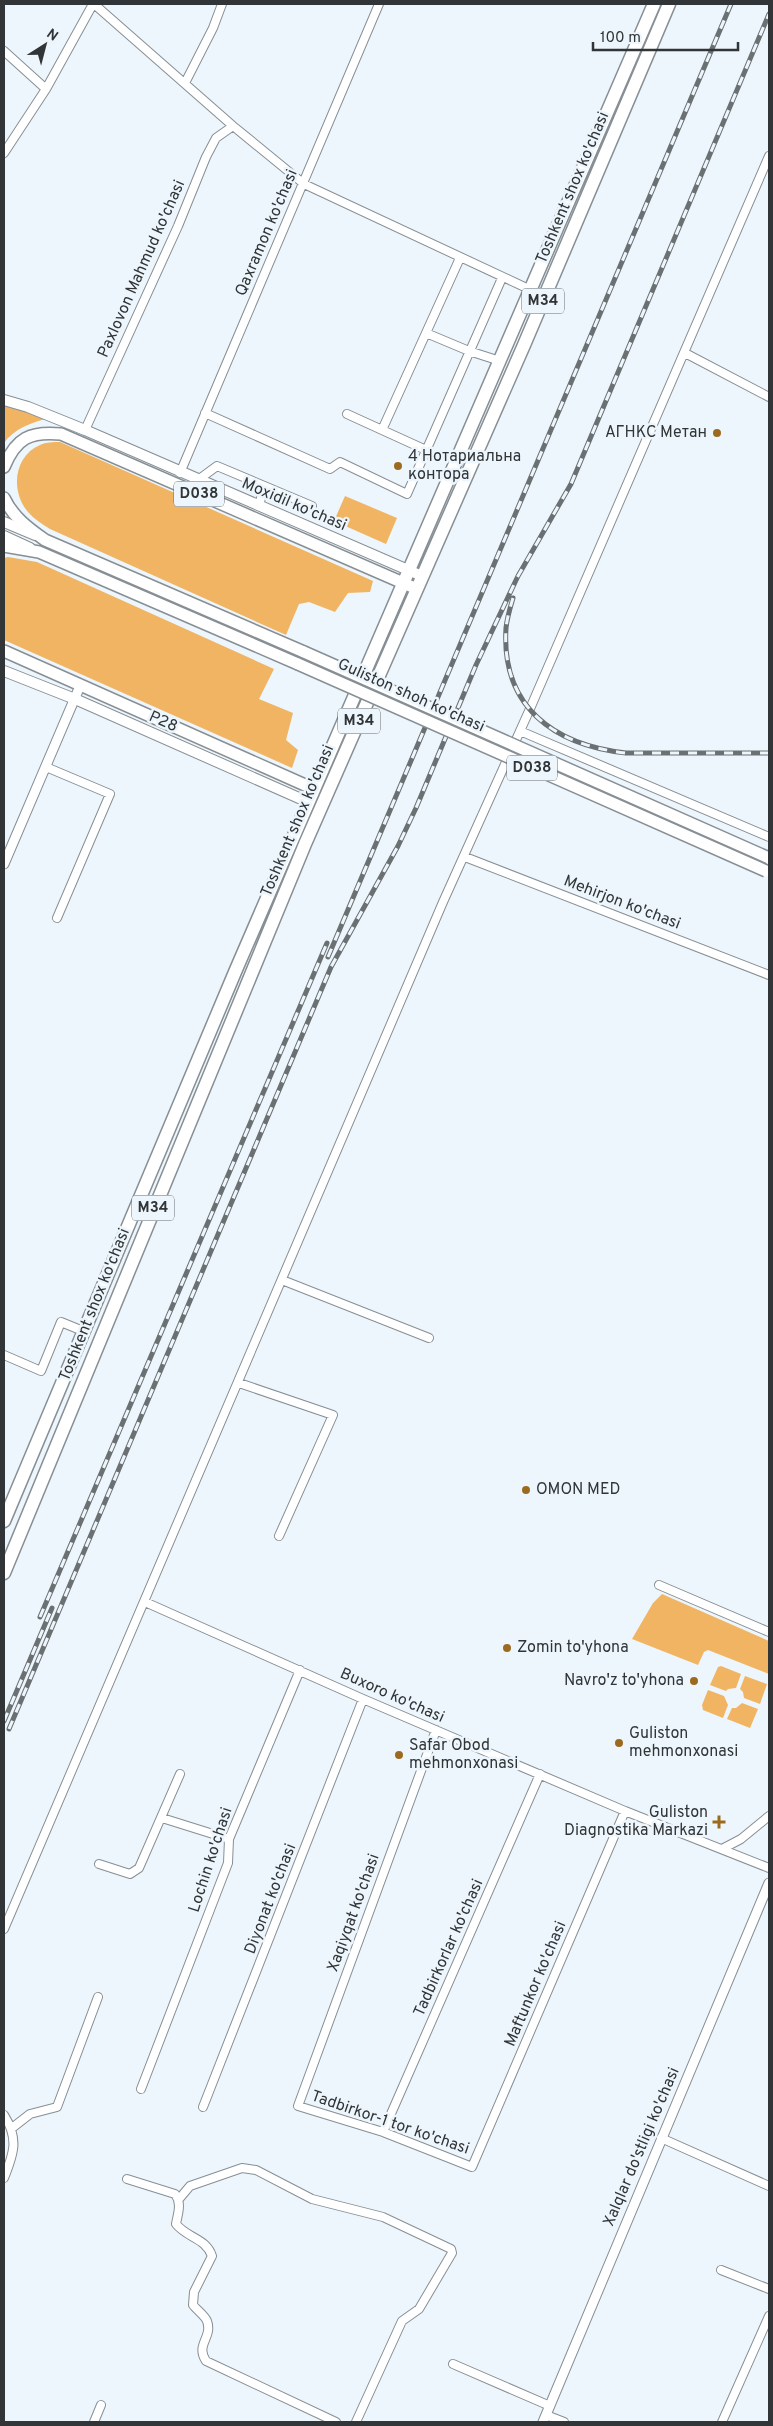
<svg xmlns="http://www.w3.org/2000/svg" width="773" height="2426" viewBox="0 0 773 2426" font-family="Overpass,sans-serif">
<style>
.green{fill:#f0b463}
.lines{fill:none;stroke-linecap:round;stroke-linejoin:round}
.minor-casing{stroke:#878f95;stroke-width:10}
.tertiary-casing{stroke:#878f95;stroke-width:11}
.secondary-casing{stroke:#878f95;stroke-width:12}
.primary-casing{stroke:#878f95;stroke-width:14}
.trunk-casing{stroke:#878f95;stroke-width:15}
.minor{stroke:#fff;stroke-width:8}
.tertiary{stroke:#fff;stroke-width:9}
.secondary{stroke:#fff;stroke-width:10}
.primary{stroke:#fff;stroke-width:11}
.trunk{stroke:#fff;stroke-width:12}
.rail-casing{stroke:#6b7073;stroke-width:5}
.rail{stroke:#edf6fc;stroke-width:3;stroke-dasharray:9;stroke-linecap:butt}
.primary-bridge-casing{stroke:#878f95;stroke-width:14;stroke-linecap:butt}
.primary-bridge{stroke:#fff;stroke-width:11}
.poi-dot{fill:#9c6a1e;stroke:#edf6fc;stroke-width:2}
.labels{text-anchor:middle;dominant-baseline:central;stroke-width:5;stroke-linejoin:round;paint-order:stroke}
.shield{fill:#edf6fc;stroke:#696f72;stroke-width:1}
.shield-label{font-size:15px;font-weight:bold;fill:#313537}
.street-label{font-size:16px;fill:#313537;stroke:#edf6fc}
.poi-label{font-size:16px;fill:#313537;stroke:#edf6fc;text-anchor:start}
</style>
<rect width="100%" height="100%" fill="#edf6fc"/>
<path class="green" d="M 4,405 L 27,410 L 46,419 C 30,423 14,429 4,443 Z
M 60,442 L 373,581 L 370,592 L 348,593 L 335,612 L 309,602 L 299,604 L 286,635 L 50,529 C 42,524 34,519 28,512 C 10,491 14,456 40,445 C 46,442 54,442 60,442 Z
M 345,496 L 397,518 L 386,544 L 334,521 Z
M 8,557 L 37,562 L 274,669 L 259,699 L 293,713 L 286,740 L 298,750 L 292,768 L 4,640 L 4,558 Z
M 662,1594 L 769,1641 L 769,1674 L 708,1650 L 704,1652 L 698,1665 L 632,1639 L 653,1603 Z
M 721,1666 L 741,1674 L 736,1688 L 728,1689 L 726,1691 L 710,1685 L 718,1667 Z
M 745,1676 L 767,1684 L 760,1704 L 744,1698 L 743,1692 L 740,1689 Z
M 708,1690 L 724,1696 L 728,1705 L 723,1718 L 703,1710 L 702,1705 Z
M 742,1703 L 758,1709 L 750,1728 L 727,1719 L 732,1708 L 736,1708 Z"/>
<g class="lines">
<defs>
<path id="minor" d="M 94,4 L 233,126 L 304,184 L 531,290
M 4,51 L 46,89
M 185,83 L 213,28 L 222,4
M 4,153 L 46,89 L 93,4
M 426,333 L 469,351 L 500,361
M 685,353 L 769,397
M 205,413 L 330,469 L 340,462 L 407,494 L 502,278
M 347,414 L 426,450
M 85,430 L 178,226 L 206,157 L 216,138 L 233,126
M 382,430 L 460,258
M 180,473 L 379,4
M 198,480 L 217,466 L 312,506
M 259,506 L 264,486
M 520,731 L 769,837
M 46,767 L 110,794 L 57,918
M 465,857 L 769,975
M 282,1280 L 429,1338
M 4,1355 L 41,1371 L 61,1322 L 83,1331
M 239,1383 L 333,1415 L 279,1536
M 659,1585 L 769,1632
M 145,1602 L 363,1699 L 625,1811 L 769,1868
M 436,1730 L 298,2106 L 383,2132 L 472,2167 L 625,1811
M 162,1818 L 229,1839
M 722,1849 L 741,1839 L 769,1816
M 99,1864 L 130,1874 L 139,1868 L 180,1774
M 4,1929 L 443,902 L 529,711 L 769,156
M 141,2089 L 228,1863 L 229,1839 L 300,1670
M 203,2107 L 363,1699
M 4,2115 C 19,2139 14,2153 4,2178
M 12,2128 L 30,2114 L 57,2107 L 98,1997
M 383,2132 L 540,1774
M 661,2138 L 769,2186
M 127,2179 L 175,2194 C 182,2203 178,2213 176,2224 C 187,2238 206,2238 212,2256 L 194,2292 L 193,2305 C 197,2310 205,2316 207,2321 C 213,2338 195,2344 206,2361 L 336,2422
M 179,2199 L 190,2186 L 242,2168 L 256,2170 L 312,2199 L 383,2217 L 451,2249 L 452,2253 L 419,2309 L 402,2321 L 356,2422
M 721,2270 L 769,2289
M 453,2364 L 550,2406
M 546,2415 L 564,2422
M 94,2422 L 101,2405
M 722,2422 L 769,2316"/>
<path id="tertiary" d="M 4,864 L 80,686
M 543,2422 L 769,1883"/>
<path id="secondary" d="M 4,400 L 28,407 L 85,430 L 422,576
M 4,522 L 35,535
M 4,536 L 30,548
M 4,671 L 75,699 L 308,802"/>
<path id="primary" d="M 4,467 C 16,438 30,431 61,434 L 417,589
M 4,498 C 13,517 28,528 45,540 L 304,652
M 4,546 L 39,552 L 298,664
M 4,651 L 314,789"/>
<path id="trunk" d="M 4,1521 L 235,972 L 654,4
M 4,1573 L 305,844 L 524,345 L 669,4"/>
</defs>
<use href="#minor" class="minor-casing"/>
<use href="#tertiary" class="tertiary-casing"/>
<use href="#secondary" class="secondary-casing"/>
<use href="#primary" class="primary-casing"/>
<use href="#trunk" class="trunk-casing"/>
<use href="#minor" class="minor"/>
<use href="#tertiary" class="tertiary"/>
<use href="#secondary" class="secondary"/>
<use href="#primary" class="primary"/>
<use href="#trunk" class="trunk"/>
<defs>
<path id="rail" d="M 513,598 C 510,608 507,618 506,628 C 501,707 554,745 626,753 L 769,753
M 328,957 L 731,4
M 40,1617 L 327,943
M 4,1721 L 52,1608
M 9,1729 L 331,967 L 398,846 L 416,808 L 476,665 L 518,576 L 571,484 L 769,14"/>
</defs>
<use href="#rail" class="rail-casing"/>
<use href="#rail" class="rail"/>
<defs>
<path id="primary-bridge" d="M 304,652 L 769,858
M 298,664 L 766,871"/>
</defs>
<use href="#primary-bridge" class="primary-bridge-casing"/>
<use href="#primary-bridge" class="primary-bridge"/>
</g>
<g class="poi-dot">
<circle cx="717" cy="433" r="5"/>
<circle cx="398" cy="466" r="5"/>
<circle cx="526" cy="1490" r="5"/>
<circle cx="507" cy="1648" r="5"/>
<circle cx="694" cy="1681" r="5"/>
<circle cx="619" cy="1743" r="5"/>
<circle cx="399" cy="1755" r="5"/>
<path d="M716.5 1814.5h5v5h5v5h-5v5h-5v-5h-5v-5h5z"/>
</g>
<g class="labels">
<g class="shield">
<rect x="522" y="288.5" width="42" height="25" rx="4"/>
<rect x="174" y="481.5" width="50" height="25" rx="4"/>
<rect x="338" y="708.5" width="42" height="25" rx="4"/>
<rect x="507" y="755.5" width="50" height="25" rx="4"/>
<rect x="132" y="1195.5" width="42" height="25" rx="4"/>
</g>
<g class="shield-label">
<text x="543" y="301">M34</text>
<text x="199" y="494">D038</text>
<text x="359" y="721">M34</text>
<text x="532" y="768">D038</text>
<text x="153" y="1208">M34</text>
</g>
<g class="street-label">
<text transform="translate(573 188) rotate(-67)">Toshkent shox ko'chasi</text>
<text transform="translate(267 233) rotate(-67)">Qaxramon ko'chasi</text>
<text transform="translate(142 269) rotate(-66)">Paxlovon Mahmud ko'chasi</text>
<text transform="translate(294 505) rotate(23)">Moxidil ko'chasi</text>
<text transform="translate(411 696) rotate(24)">Guliston shoh ko'chasi</text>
<text transform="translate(163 722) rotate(24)">Р28</text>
<text transform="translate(298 821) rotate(-67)">Toshkent shox ko'chasi</text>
<text transform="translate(622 903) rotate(21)">Mehirjon ko'chasi</text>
<text transform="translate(95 1305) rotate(-68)">Toshkent shox ko'chasi</text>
<text transform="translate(392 1696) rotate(24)">Buxoro ko'chasi</text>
<text transform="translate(211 1860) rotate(-72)">Lochin ko'chasi</text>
<text transform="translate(271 1899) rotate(-69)">Diyonat ko'chasi</text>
<text transform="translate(354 1913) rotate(-70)">Xaqiyqat ko'chasi</text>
<text transform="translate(449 1948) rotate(-66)">Tadbirkorlar ko'chasi</text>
<text transform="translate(536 1984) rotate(-67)">Maftunkor ko'chasi</text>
<text transform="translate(390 2123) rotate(19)">Tadbirkor-1 tor ko'chasi</text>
<text transform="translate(642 2147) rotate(-67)">Xalqlar do'stligi ko'chasi</text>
</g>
<g class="poi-label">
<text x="707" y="433" text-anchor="end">АГНКС Метан</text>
<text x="408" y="457">4 Нотариальна<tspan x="408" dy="18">контора</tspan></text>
<text x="536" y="1490">OMON MED</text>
<text x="517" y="1648">Zomin to'yhona</text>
<text x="684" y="1681" text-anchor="end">Navro'z to'yhona</text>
<text x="629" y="1734">Guliston<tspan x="629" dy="18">mehmonxonasi</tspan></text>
<text x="409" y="1746">Safar Obod<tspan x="409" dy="18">mehmonxonasi</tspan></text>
<text x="708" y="1813" text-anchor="end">Guliston<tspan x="708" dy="18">Diagnostika Markazi</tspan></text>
</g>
</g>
<rect width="773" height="2426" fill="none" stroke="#313537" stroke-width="10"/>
<g transform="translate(45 45) rotate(36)" stroke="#edf6fc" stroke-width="4" paint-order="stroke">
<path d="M0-4L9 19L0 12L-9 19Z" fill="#313537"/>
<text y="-8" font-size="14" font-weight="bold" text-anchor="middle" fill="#313537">N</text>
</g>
<path d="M593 42v8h145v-8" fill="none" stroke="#313537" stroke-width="2.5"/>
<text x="600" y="42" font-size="15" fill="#313537" stroke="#edf6fc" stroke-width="4" paint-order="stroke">100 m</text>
</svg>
